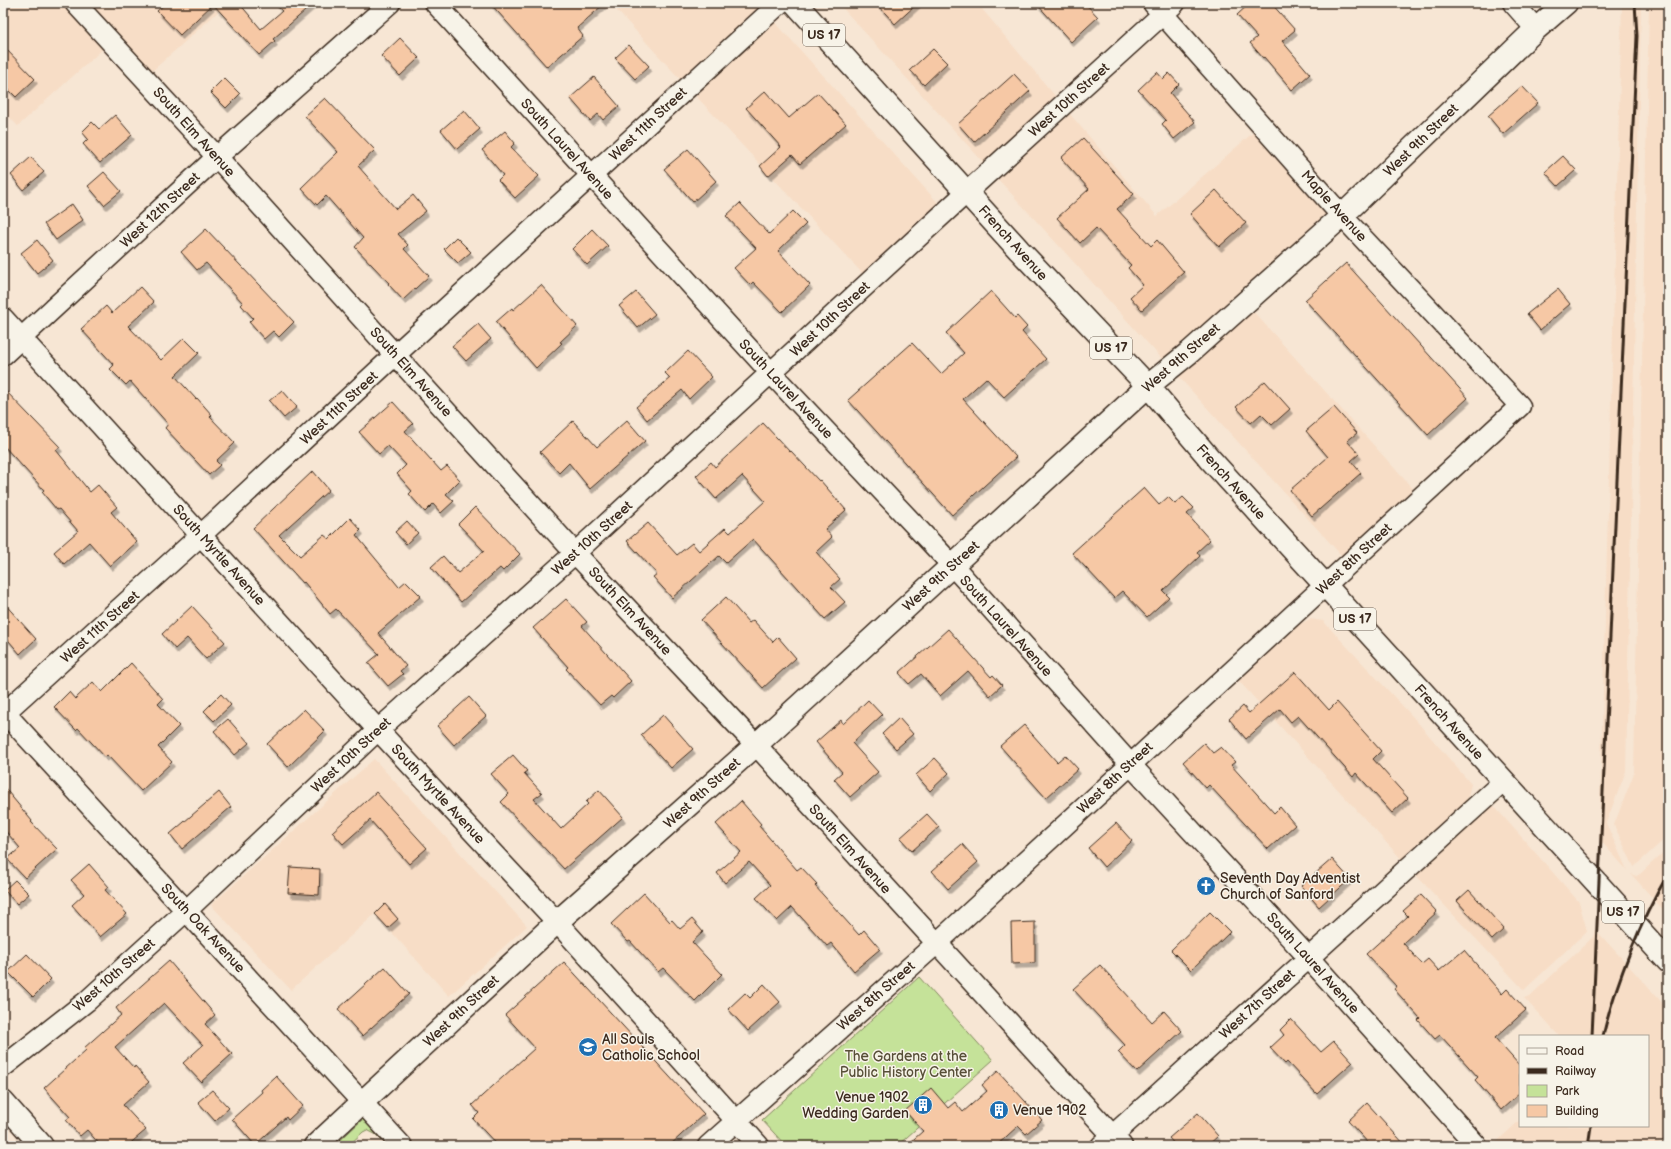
<svg xmlns="http://www.w3.org/2000/svg" width="1671" height="1149" viewBox="0 0 1671 1149" font-family="'Balsamiq Sans',sans-serif">
<style>
.built{fill:#f7ddc6}
.green{fill:#c5e299;stroke:#80865c}
.building{fill:#f6c8a5;stroke:#3b2a1e;filter:url(#shadow)}
.lines{fill:none;stroke-linecap:round;stroke-linejoin:round}
.minor-casing{stroke:#3b2a1e;stroke-width:23}
.tertiary-casing{stroke:#3b2a1e;stroke-width:25}
.primary-casing{stroke:#3b2a1e;stroke-width:25}
.minor{stroke:#f7f3e8;stroke-width:20}
.tertiary{stroke:#f7f3e8;stroke-width:22}
.primary{stroke:#f7f3e8;stroke-width:22}
.rail{stroke:#3b2a1e;stroke-width:3}
.labels{text-anchor:middle;dominant-baseline:central;stroke-width:3;stroke-linejoin:round;paint-order:stroke}
.shield{fill:#f7f3e8;stroke:#73665b;stroke-width:1}
.shield-label{font-size:13px;font-weight:bold;fill:#3b2a1e}
.street-label{font-size:14px;fill:#3b2a1e;stroke:#f7f3e8}
.poi-label{font-size:14px;fill:#3b2a1e;stroke:#f7f3e8;text-anchor:start}
.park-label{font-size:14px;fill:#574f37;stroke:#f7f3e8}
</style>
<defs>
<filter id="shadow"><feDropShadow dx="2.5" dy="4.5" stdDeviation="0" flood-color="#0004"/></filter>
</defs>
<rect width="100%" height="100%" fill="#f7e6d4"/>
<filter id="ink" filterUnits="userSpaceOnUse"><feTurbulence type="fractalNoise" baseFrequency=".025" numOctaves="2"/><feDisplacementMap in="SourceGraphic" scale="8" xChannelSelector="R" yChannelSelector="G"/><feConvolveMatrix kernelMatrix="1 2 1 2 8 2 1 2 1" color-interpolation-filters="sRGB"/></filter>
<g filter="url(#ink)">
<path class="built" d="M 9,3 L 63,3 L 104,48 L 18,126 L 3,111 L 3,8 Z
M 88,3 L 228,3 L 151,72 Z
M 610,3 L 752,3 L 758,9 L 681,80 Z
M 838,3 L 977,3 L 1056,97 L 984,163 Z
M 1622,3 L 1641,3 L 1626,771 L 1606,823 L 1627,870 L 1599,839 Z
M 1649,3 L 1668,3 L 1668,836 L 1634,867 L 1614,825 L 1634,773 Z
M 775,22 L 939,204 L 863,274 L 695,95 Z
M 1069,113 L 1157,216 L 1255,131 L 1329,214 L 1164,361 L 997,178 Z
M 1252,310 L 1414,490 L 1342,556 L 1178,376 Z
M 1310,619 L 1323,621 L 1413,717 L 1471,784 L 1466,806 L 1405,863 L 1237,679 L 1300,624 Z
M 374,759 L 527,926 L 449,996 L 375,914 L 291,990 L 211,905 Z
M 1493,805 L 1579,902 L 1587,931 L 1524,990 L 1415,874 Z
M 1668,848 L 1668,915 L 1631,874 L 1636,876 L 1640,874 Z
M 1595,929 L 1668,1009 L 1668,1144 L 1661,1141 L 1653,1146 L 1492,1146 L 1520,1120 L 1520,1126 L 1648,1126 L 1648,1036 L 1559,1036 L 1524,998 L 1530,996 L 1593,937 Z"/>
<path class="green" d="M 919,977 L 993,1060 L 897,1146 L 786,1146 L 762,1120 Z
M 363,1119 L 387,1146 L 375,1134 L 367,1130 L 363,1132 L 348,1146 L 334,1146 Z"/>
<path class="building" d="M 166,3 L 239,3 L 261,29 L 282,11 L 275,3 L 314,3 L 273,39 L 275,41 L 259,55 L 213,4 L 180,35 L 157,11 Z
M 490,3 L 605,3 L 577,28 L 583,36 L 547,67 Z
M 876,3 L 918,3 L 895,24 Z
M 1036,3 L 1085,3 L 1098,17 L 1071,42 Z
M 1250,3 L 1271,3 L 1295,30 L 1282,41 L 1310,74 L 1292,90 L 1264,57 L 1263,58 L 1250,43 L 1257,37 L 1237,15 Z
M 400,38 L 419,58 L 400,76 L 381,56 Z
M 629,45 L 649,66 L 635,79 L 615,58 Z
M 3,46 L 35,79 L 16,97 L 3,84 Z
M 933,49 L 947,63 L 924,85 L 910,70 Z
M 1157,72 L 1163,79 L 1169,73 L 1179,84 L 1170,93 L 1195,122 L 1174,139 L 1162,124 L 1166,120 L 1138,90 Z
M 1014,74 L 1030,91 L 974,142 L 958,124 Z
M 594,77 L 619,106 L 603,120 L 598,114 L 590,121 L 570,98 Z
M 224,78 L 240,94 L 226,108 L 210,92 Z
M 1522,86 L 1538,103 L 1503,134 L 1488,116 Z
M 765,91 L 789,118 L 818,93 L 846,124 L 800,164 L 792,155 L 768,176 L 760,166 L 781,147 L 746,108 Z
M 325,98 L 375,150 L 358,166 L 396,209 L 413,195 L 426,211 L 398,234 L 408,245 L 404,249 L 429,276 L 403,300 L 388,284 L 389,283 L 355,247 L 363,238 L 326,196 L 317,205 L 301,188 L 338,152 L 305,116 Z
M 464,110 L 480,129 L 457,149 L 441,130 Z
M 115,115 L 132,135 L 100,163 L 83,144 L 88,139 L 82,132 L 92,122 L 99,129 Z
M 505,131 L 515,143 L 511,147 L 539,176 L 515,198 L 498,180 L 503,175 L 482,150 Z
M 1083,138 L 1134,194 L 1117,209 L 1151,246 L 1157,240 L 1184,272 L 1142,310 L 1130,297 L 1143,285 L 1128,268 L 1131,265 L 1096,228 L 1080,243 L 1057,218 L 1089,189 L 1061,158 Z
M 688,149 L 716,181 L 693,202 L 664,169 Z
M 1563,156 L 1576,170 L 1558,186 L 1545,172 Z
M 31,157 L 44,172 L 23,190 L 11,175 Z
M 104,172 L 121,191 L 104,205 L 88,186 Z
M 1216,190 L 1246,223 L 1219,247 L 1190,214 Z
M 740,203 L 769,234 L 793,211 L 806,224 L 778,251 L 810,285 L 782,312 L 753,282 L 750,285 L 734,268 L 756,248 L 726,216 Z
M 72,204 L 83,220 L 56,240 L 44,224 Z
M 206,229 L 294,322 L 279,337 L 273,331 L 264,339 L 249,322 L 253,318 L 241,305 L 243,303 L 206,263 L 197,270 L 181,252 Z
M 592,229 L 608,246 L 587,265 L 572,249 Z
M 456,237 L 471,252 L 458,263 L 444,249 Z
M 37,240 L 53,260 L 37,273 L 21,253 Z
M 1346,263 L 1468,398 L 1428,435 L 1305,300 Z
M 541,285 L 577,326 L 560,342 L 562,343 L 536,368 L 496,322 L 512,308 L 513,310 Z
M 140,287 L 154,302 L 128,326 L 161,360 L 184,338 L 199,353 L 175,376 L 196,399 L 197,398 L 212,415 L 210,417 L 235,443 L 216,461 L 220,465 L 209,475 L 165,428 L 168,424 L 130,381 L 126,385 L 110,369 L 114,365 L 81,329 L 106,306 L 112,313 Z
M 1558,289 L 1570,304 L 1540,330 L 1527,314 Z
M 991,291 L 1015,318 L 1017,316 L 1027,327 L 1022,332 L 1046,359 L 1004,397 L 986,378 L 963,399 L 1016,457 L 952,515 L 848,400 L 912,343 L 941,374 L 964,353 L 946,333 Z
M 636,292 L 655,314 L 638,328 L 619,306 Z
M 478,324 L 491,339 L 466,361 L 452,346 Z
M 688,351 L 712,377 L 689,399 L 682,390 L 647,420 L 636,407 L 670,378 L 665,373 Z
M 1265,381 L 1290,409 L 1272,425 L 1261,414 L 1251,423 L 1236,407 Z
M 3,388 L 60,447 L 56,450 L 90,492 L 98,485 L 117,507 L 111,512 L 137,542 L 110,566 L 89,542 L 64,564 L 54,552 L 78,531 L 59,509 L 57,510 L 42,492 L 44,490 L 3,445 Z
M 282,390 L 297,407 L 284,418 L 269,401 Z
M 393,402 L 413,424 L 405,431 L 441,471 L 447,466 L 460,480 L 446,494 L 454,501 L 441,513 L 433,504 L 425,512 L 409,494 L 412,491 L 397,474 L 406,465 L 388,446 L 379,454 L 359,432 Z
M 1334,407 L 1357,433 L 1347,441 L 1359,454 L 1351,461 L 1361,473 L 1312,516 L 1290,490 L 1328,457 L 1306,431 Z
M 627,420 L 645,441 L 590,489 L 569,463 L 559,473 L 540,452 L 573,421 L 597,447 Z
M 763,423 L 790,452 L 791,451 L 819,481 L 820,480 L 846,510 L 825,529 L 832,537 L 816,552 L 840,579 L 831,587 L 845,602 L 825,619 L 753,539 L 726,563 L 719,556 L 672,598 L 653,577 L 657,574 L 627,541 L 648,523 L 677,555 L 692,543 L 699,551 L 725,528 L 730,533 L 765,501 L 742,476 L 716,499 L 696,476 L 711,462 L 715,467 Z
M 313,471 L 329,490 L 279,535 L 300,556 L 324,535 L 329,539 L 350,518 L 361,530 L 356,535 L 399,587 L 406,581 L 421,596 L 378,633 L 406,666 L 400,671 L 403,674 L 388,686 L 368,663 L 379,654 L 336,609 L 330,614 L 304,582 L 303,583 L 253,528 Z
M 1144,488 L 1159,505 L 1168,497 L 1175,504 L 1183,497 L 1194,508 L 1187,514 L 1210,540 L 1197,552 L 1200,556 L 1163,591 L 1169,597 L 1147,617 L 1122,591 L 1114,598 L 1072,553 Z
M 475,507 L 520,554 L 503,571 L 500,568 L 461,602 L 431,567 L 443,556 L 458,573 L 484,551 L 458,524 Z
M 407,521 L 418,533 L 406,544 L 395,532 Z
M 726,597 L 749,623 L 753,620 L 773,642 L 778,637 L 796,658 L 763,688 L 701,620 Z
M 566,599 L 587,622 L 582,626 L 631,681 L 613,698 L 611,696 L 600,705 L 566,669 L 568,667 L 533,628 Z
M 3,602 L 36,639 L 20,654 L 3,634 Z
M 192,606 L 225,642 L 206,659 L 187,638 L 175,649 L 162,634 Z
M 948,629 L 991,677 L 993,675 L 1002,685 L 990,696 L 968,671 L 940,696 L 921,674 L 909,684 L 899,673 Z
M 131,663 L 163,699 L 158,704 L 179,726 L 158,747 L 172,762 L 141,791 L 107,755 L 105,757 L 78,728 L 76,730 L 54,707 L 69,692 L 75,699 L 93,682 L 102,692 Z
M 1295,672 L 1329,710 L 1337,702 L 1381,751 L 1373,759 L 1408,798 L 1392,813 L 1356,773 L 1353,777 L 1298,716 L 1291,722 L 1280,709 L 1246,739 L 1229,719 L 1243,706 L 1249,713 Z
M 221,694 L 231,705 L 214,721 L 204,711 Z
M 469,697 L 486,716 L 454,745 L 437,726 Z
M 868,700 L 882,715 L 852,743 L 878,772 L 850,797 L 834,779 L 842,772 L 816,742 L 841,720 L 843,724 Z
M 304,709 L 325,731 L 288,767 L 267,744 Z
M 663,715 L 693,749 L 671,768 L 641,735 Z
M 899,718 L 913,734 L 896,749 L 882,734 Z
M 228,719 L 249,743 L 235,755 L 214,731 Z
M 1024,725 L 1057,762 L 1065,755 L 1078,769 L 1046,798 L 1000,746 Z
M 1204,743 L 1213,753 L 1221,747 L 1235,762 L 1231,765 L 1274,813 L 1280,807 L 1295,825 L 1268,849 L 1209,785 L 1206,788 L 1183,762 Z
M 513,755 L 527,771 L 524,773 L 542,793 L 534,799 L 561,829 L 588,804 L 586,802 L 599,790 L 623,817 L 564,869 L 501,802 L 509,794 L 491,774 Z
M 935,758 L 949,773 L 930,791 L 916,775 Z
M 3,786 L 32,821 L 31,822 L 57,849 L 25,878 L 7,859 L 20,848 L 3,828 Z
M 219,792 L 231,807 L 182,849 L 170,834 Z
M 376,792 L 427,848 L 409,864 L 370,820 L 343,844 L 332,832 Z
M 741,801 L 761,824 L 759,826 L 797,870 L 801,867 L 817,884 L 815,886 L 859,935 L 864,930 L 880,949 L 854,971 L 831,943 L 827,946 L 792,907 L 777,921 L 756,898 L 770,885 L 749,862 L 725,883 L 717,873 L 741,852 L 716,824 Z
M 927,814 L 939,827 L 912,851 L 900,838 Z
M 1116,823 L 1132,841 L 1104,867 L 1088,848 Z
M 962,844 L 978,862 L 948,889 L 932,871 Z
M 1332,859 L 1350,879 L 1319,907 L 1301,886 Z
M 89,864 L 109,887 L 105,890 L 127,914 L 100,937 L 72,905 L 84,894 L 71,880 Z
M 290,867 L 320,869 L 319,895 L 288,893 Z
M 15,880 L 29,894 L 17,904 L 4,890 Z
M 1469,890 L 1504,929 L 1492,940 L 1457,901 Z
M 644,893 L 670,922 L 672,920 L 680,929 L 692,919 L 703,932 L 692,942 L 722,974 L 695,1001 L 663,968 L 658,972 L 630,941 L 628,942 L 611,924 Z
M 1421,895 L 1437,912 L 1403,943 L 1422,964 L 1428,959 L 1439,971 L 1464,950 L 1502,994 L 1507,989 L 1526,1010 L 1495,1038 L 1520,1066 L 1520,1093 L 1501,1110 L 1475,1080 L 1478,1077 L 1440,1035 L 1435,1039 L 1418,1020 L 1420,1018 L 1394,989 L 1397,987 L 1366,954 L 1408,916 L 1403,911 Z
M 385,904 L 398,919 L 388,928 L 375,914 Z
M 1210,912 L 1230,932 L 1191,970 L 1171,950 Z
M 1035,922 L 1035,963 L 1012,964 L 1011,923 Z
M 27,954 L 51,979 L 33,997 L 8,972 Z
M 169,961 L 215,1015 L 205,1024 L 232,1054 L 201,1082 L 183,1063 L 203,1045 L 164,1003 L 115,1047 L 134,1068 L 135,1066 L 149,1082 L 123,1105 L 146,1130 L 127,1146 L 101,1146 L 87,1130 L 80,1136 L 66,1120 L 70,1117 L 44,1088 L 86,1050 L 84,1048 L 121,1015 L 116,1008 Z
M 564,962 L 704,1114 L 669,1146 L 498,1146 L 473,1119 L 479,1113 L 472,1105 L 535,1048 L 505,1015 Z
M 1100,965 L 1152,1022 L 1164,1011 L 1182,1031 L 1137,1072 L 1118,1052 L 1125,1045 L 1073,989 Z
M 385,967 L 409,994 L 362,1036 L 338,1009 Z
M 764,984 L 780,1002 L 748,1031 L 728,1009 L 745,993 L 750,998 Z
M 1291,1019 L 1321,1052 L 1334,1041 L 1353,1062 L 1317,1094 L 1287,1062 L 1285,1064 L 1270,1048 L 1284,1035 L 1280,1030 Z
M 998,1071 L 1042,1120 L 1026,1134 L 1018,1126 L 996,1146 L 906,1146 L 923,1131 L 905,1111 L 931,1088 L 948,1108 L 955,1102 L 963,1112 L 987,1091 L 982,1085 Z
M 276,1076 L 303,1106 L 288,1120 L 286,1117 L 255,1145 L 232,1119 L 262,1092 L 261,1090 Z
M 212,1090 L 229,1108 L 215,1121 L 198,1102 Z
M 1367,1103 L 1406,1146 L 1371,1146 L 1348,1121 Z
M 1198,1113 L 1218,1136 L 1207,1146 L 1176,1146 L 1169,1138 Z"/>
<g class="lines">
<defs>
<path id="minor" d="M 75,3 L 217,157 L 395,355 L 575,553 L 756,745 L 1122,1146
M 435,3 L 771,373 L 953,566 L 1130,764 L 1308,957 L 1477,1146
M 1513,3 L 1536,29
M 3,318 L 378,730 L 557,922 L 759,1146
M 3,355 L 217,157 L 390,3
M 3,711 L 402,1146
M 3,714 L 201,535 L 395,355 L 780,3
M 3,1067 L 87,1001 L 187,910 L 378,730 L 575,553 L 967,192 L 1175,3
M 708,1146 L 936,944 L 1520,406 L 1342,216 L 1153,3
M 1101,1146 L 1503,782"/>
<path id="tertiary" d="M 3,1102 L 42,1146
M 315,1146 L 557,922 L 756,745 L 1148,386 L 1190,352 L 1342,216 L 1536,29 L 1566,3"/>
<path id="primary" d="M 795,3 L 1019,250 L 1148,386 L 1210,459 L 1668,961"/>
</defs>
<use href="#minor" class="minor-casing"/>
<use href="#tertiary" class="tertiary-casing"/>
<use href="#primary" class="primary-casing"/>
<use href="#minor" class="minor"/>
<use href="#tertiary" class="tertiary"/>
<use href="#primary" class="primary"/>
<path class="rail" d="M 1592,1036 L 1637,36 L 1635,3
M 1603,1036 C 1616,982 1640,922 1668,874
M 1588,1146 L 1591,1126"/>
</g>
</g>
<defs>
<symbol id="church-disc" viewBox="-11 -11 22 22"><circle r="9.5" fill="#1f6fb2" stroke="#f7f3e8"/><path d="M-1.2-6h2.4v3.5h3.3v2.4h-3.3V6h-2.4V-.1h-3.3v-2.4h3.3Z" fill="#fff"/></symbol>
<symbol id="school-disc" viewBox="-11 -11 22 22"><circle r="9.5" fill="#1f6fb2" stroke="#f7f3e8"/><path d="M0-5L7-2L0 1L-7-2ZM-4 1L0 2.5L4 1V4Q0 6-4 4Z" fill="#fff"/></symbol>
<symbol id="building-disc" viewBox="-11 -11 22 22"><circle r="9.5" fill="#1f6fb2" stroke="#f7f3e8"/><path d="M-4-6H4V6H1V3H-1V6H-4ZM-2.5-4.3h1.7v1.8h-1.7ZM.8-4.3h1.7v1.8H.8ZM-2.5-1h1.7V.8h-1.7ZM.8-1h1.7V.8H.8Z" fill="#fff"/></symbol>
</defs>
<g fill-rule="evenodd">
<use href="#church-disc" x="1195" y="875" width="22" height="22"/>
<use href="#school-disc" x="577" y="1036" width="22" height="22"/>
<use href="#building-disc" x="912" y="1094" width="22" height="22"/>
<use href="#building-disc" x="988" y="1099" width="22" height="22"/>
</g>
<g class="labels">
<g class="shield">
<rect x="803" y="24" width="42" height="22" rx="3"/>
<rect x="1090" y="337" width="42" height="22" rx="3"/>
<rect x="1334" y="608" width="42" height="22" rx="3"/>
<rect x="1602" y="901" width="42" height="22" rx="3"/>
</g>
<g class="shield-label">
<text x="824" y="35">US 17</text>
<text x="1111" y="348">US 17</text>
<text x="1355" y="619">US 17</text>
<text x="1623" y="912">US 17</text>
</g>
<g class="street-label">
<text transform="translate(1069 100) rotate(-42)">West 10th Street</text>
<text transform="translate(648 124) rotate(-43)">West 11th Street</text>
<text transform="translate(194 132) rotate(48)">South Elm Avenue</text>
<text transform="translate(1421 140) rotate(-44)">West 9th Street</text>
<text transform="translate(567 149) rotate(48)">South Laurel Avenue</text>
<text transform="translate(1334 206) rotate(48)">Maple Avenue</text>
<text transform="translate(160 210) rotate(-43)">West 12th Street</text>
<text transform="translate(1013 243) rotate(48)">French Avenue</text>
<text transform="translate(830 319) rotate(-43)">West 10th Street</text>
<text transform="translate(1181 358) rotate(-41)">West 9th Street</text>
<text transform="translate(411 372) rotate(48)">South Elm Avenue</text>
<text transform="translate(786 389) rotate(47)">South Laurel Avenue</text>
<text transform="translate(339 408) rotate(-43)">West 11th Street</text>
<text transform="translate(1231 482) rotate(48)">French Avenue</text>
<text transform="translate(592 538) rotate(-42)">West 10th Street</text>
<text transform="translate(219 555) rotate(48)">South Myrtle Avenue</text>
<text transform="translate(1354 559) rotate(-43)">West 8th Street</text>
<text transform="translate(941 576) rotate(-42)">West 9th Street</text>
<text transform="translate(630 611) rotate(47)">South Elm Avenue</text>
<text transform="translate(1006 626) rotate(48)">South Laurel Avenue</text>
<text transform="translate(100 627) rotate(-42)">West 11th Street</text>
<text transform="translate(1449 722) rotate(48)">French Avenue</text>
<text transform="translate(351 755) rotate(-43)">West 10th Street</text>
<text transform="translate(1115 778) rotate(-43)">West 8th Street</text>
<text transform="translate(702 793) rotate(-42)">West 9th Street</text>
<text transform="translate(438 794) rotate(47)">South Myrtle Avenue</text>
<text transform="translate(850 849) rotate(48)">South Elm Avenue</text>
<text transform="translate(203 928) rotate(47)">South Oak Avenue</text>
<text transform="translate(1313 963) rotate(48)">South Laurel Avenue</text>
<text transform="translate(114 975) rotate(-41)">West 10th Street</text>
<text transform="translate(876 996) rotate(-41)">West 8th Street</text>
<text transform="translate(1257 1004) rotate(-42)">West 7th Street</text>
<text transform="translate(461 1011) rotate(-43)">West 9th Street</text>
</g>
<g class="poi-label">
<text x="1220" y="878">Seventh Day Adventist<tspan x="1220" dy="16">Church of Sanford</tspan></text>
<text x="602" y="1039">All Souls<tspan x="602" dy="16">Catholic School</tspan></text>
<text x="909" y="1097" text-anchor="end">Venue 1902<tspan x="909" dy="16">Wedding Garden</tspan></text>
<text x="1013" y="1110">Venue 1902</text>
</g>
<g class="park-label">
<text x="906" y="1056">The Gardens at the<tspan x="906" dy="16">Public History Center</tspan></text>
</g>
</g>
<rect width="1671" height="1149" fill="none" stroke="#f7f3e8" stroke-width="16"/>
<rect x="8" y="8" width="1655" height="1133" fill="none" stroke="#3b2a1e" stroke-width="1.5" filter="url(#ink)"/>
<rect x="1519" y="1035" width="130" height="92" fill="#f7f3e8" stroke="#aca397"/>
<rect x="1527" y="1048" width="20" height="6" fill="#f7f3e8" stroke="#aca397"/>
<text x="1555" y="1055" font-size="12" fill="#3b2a1e">Road</text>
<rect x="1527" y="1068" width="20" height="6" fill="#3b2a1e" stroke="#aca397"/>
<text x="1555" y="1075" font-size="12" fill="#3b2a1e">Railway</text>
<rect x="1527" y="1085" width="20" height="12" fill="#c5e299" stroke="#aca397"/>
<text x="1555" y="1095" font-size="12" fill="#3b2a1e">Park</text>
<rect x="1527" y="1105" width="20" height="12" fill="#f6c8a5" stroke="#aca397"/>
<text x="1555" y="1115" font-size="12" fill="#3b2a1e">Building</text>
</svg>
